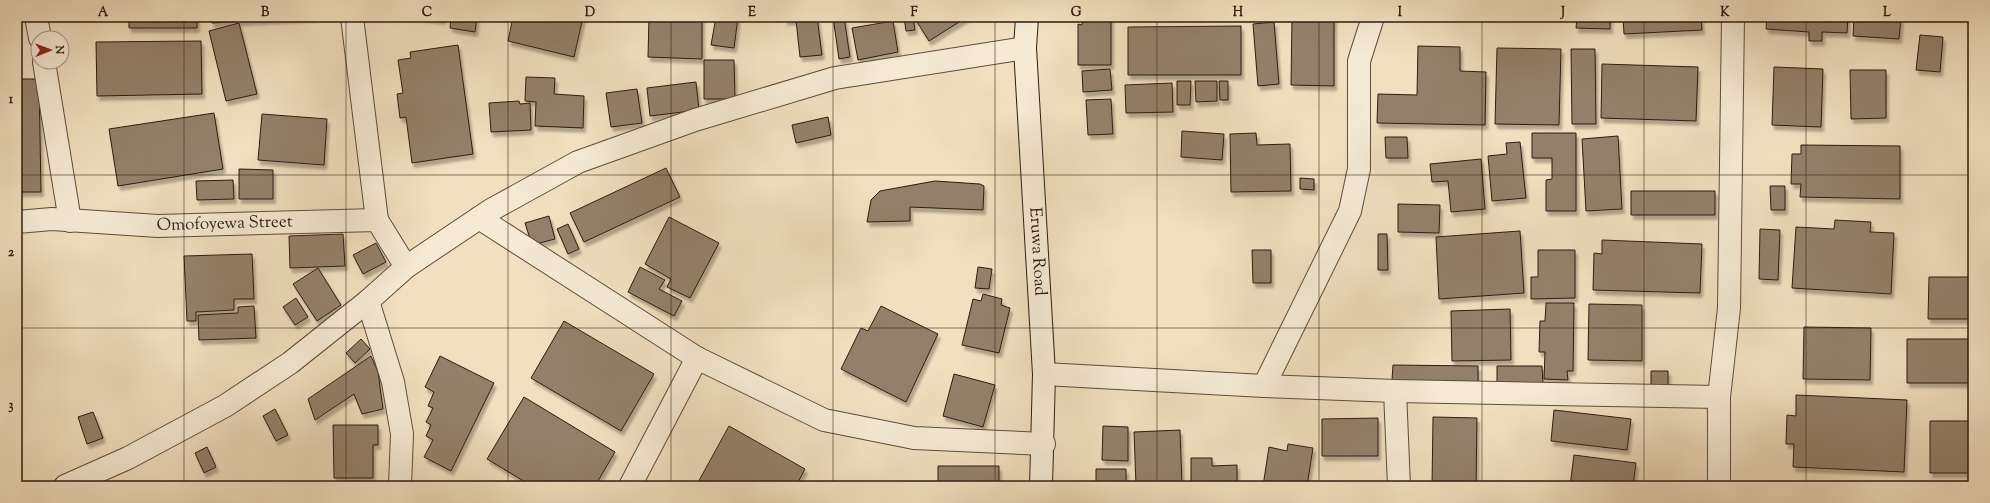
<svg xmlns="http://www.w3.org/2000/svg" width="1990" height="503" viewBox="0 0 1990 503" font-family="'Sorts Mill Goudy',serif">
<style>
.building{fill:#94806b;stroke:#2f1a10;filter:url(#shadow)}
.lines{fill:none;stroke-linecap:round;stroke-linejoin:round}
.street-casing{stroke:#604b3c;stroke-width:24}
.secondary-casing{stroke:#2f1a10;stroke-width:24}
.street{stroke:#f6ead5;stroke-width:22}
.secondary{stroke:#f6ead5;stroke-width:22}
.grid{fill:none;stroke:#2f1a10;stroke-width:1;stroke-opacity:0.55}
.labels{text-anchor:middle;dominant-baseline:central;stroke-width:3.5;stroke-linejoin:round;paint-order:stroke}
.street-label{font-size:17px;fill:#2f1a10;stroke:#f6ead5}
.neatline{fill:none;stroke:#2f1a10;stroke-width:1.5}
.grid-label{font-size:13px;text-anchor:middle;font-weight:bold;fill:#2f1a10}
</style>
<defs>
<filter id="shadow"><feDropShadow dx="2.5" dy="4.5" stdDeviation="1" flood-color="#0004"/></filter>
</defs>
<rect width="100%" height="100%" fill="#f1dfbf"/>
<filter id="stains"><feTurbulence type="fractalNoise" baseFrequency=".005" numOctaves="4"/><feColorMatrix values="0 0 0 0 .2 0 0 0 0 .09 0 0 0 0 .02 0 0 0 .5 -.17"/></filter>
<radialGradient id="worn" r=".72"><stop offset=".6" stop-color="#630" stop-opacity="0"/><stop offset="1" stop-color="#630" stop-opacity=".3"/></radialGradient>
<path class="building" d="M 129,17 L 197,17 L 197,28 L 129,28 Z
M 211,17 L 314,17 L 212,23 Z
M 420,17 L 443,17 L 443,20 Z
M 451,17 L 477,17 L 475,32 L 450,28 Z
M 513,17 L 583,17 L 574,57 L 508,41 Z
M 649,17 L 702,17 L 702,59 L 648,57 Z
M 716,17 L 738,17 L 734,48 L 711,45 Z
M 785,17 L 817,17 L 822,55 L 800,57 L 796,20 L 785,21 Z
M 833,17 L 844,17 L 850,57 L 839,59 Z
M 904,17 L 913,17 L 915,30 L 906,31 Z
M 914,17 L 967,17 L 929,41 Z
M 1082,17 L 1111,17 L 1111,65 L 1078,65 L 1078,24 L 1082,25 Z
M 1292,17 L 1334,17 L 1334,86 L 1291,85 Z
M 1577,17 L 1610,17 L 1610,29 L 1576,28 Z
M 1623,17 L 1701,17 L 1702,30 L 1624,34 Z
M 1767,17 L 1848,17 L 1847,33 L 1822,32 L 1822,41 L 1809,41 L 1809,32 L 1766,29 Z
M 1854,17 L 1901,17 L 1899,39 L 1853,36 Z
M 893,21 L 898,52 L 858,60 L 852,28 Z
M 1274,22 L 1279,84 L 1258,86 L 1253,24 Z
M 239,23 L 257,94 L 226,101 L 209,31 Z
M 1241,26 L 1241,75 L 1128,75 L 1128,27 Z
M 1920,35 L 1943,37 L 1940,72 L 1916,70 Z
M 201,41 L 202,94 L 97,96 L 96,42 Z
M 458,45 L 473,154 L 412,163 L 406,117 L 400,118 L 397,94 L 403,93 L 398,60 L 411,58 L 410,52 Z
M 1418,46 L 1460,47 L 1460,71 L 1486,72 L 1485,125 L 1377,123 L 1378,94 L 1417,95 Z
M 1497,48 L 1561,49 L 1559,125 L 1495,124 Z
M 1571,49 L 1595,49 L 1596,124 L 1572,124 Z
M 704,60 L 734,60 L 735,99 L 704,99 Z
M 1602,64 L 1698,67 L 1696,121 L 1601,118 Z
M 1774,67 L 1823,69 L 1821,127 L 1772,125 Z
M 1110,69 L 1112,90 L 1083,92 L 1082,71 Z
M 1850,70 L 1886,70 L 1886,118 L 1851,119 Z
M 526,77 L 555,78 L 554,94 L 584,96 L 583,128 L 535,126 L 536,102 L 525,101 Z
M 17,79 L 39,79 L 41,192 L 17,192 Z
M 1177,81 L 1191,81 L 1190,105 L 1177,105 Z
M 1195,81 L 1217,81 L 1217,101 L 1196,102 Z
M 1219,81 L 1228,81 L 1228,100 L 1220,100 Z
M 696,82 L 699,110 L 650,116 L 647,88 Z
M 1172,83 L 1173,112 L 1126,113 L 1125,85 Z
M 637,89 L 642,123 L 611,127 L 606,93 Z
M 1111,99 L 1113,134 L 1088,135 L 1086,100 Z
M 519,101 L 520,104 L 530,103 L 531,130 L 491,132 L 489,103 Z
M 214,113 L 223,169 L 118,186 L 109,129 Z
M 262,114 L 327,119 L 324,165 L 258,160 Z
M 828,117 L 831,135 L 796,143 L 792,125 Z
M 1182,131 L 1224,134 L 1222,160 L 1181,157 Z
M 1256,133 L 1257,145 L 1290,144 L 1291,191 L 1231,192 L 1230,134 Z
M 1532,133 L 1576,133 L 1576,211 L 1546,211 L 1546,180 L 1552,179 L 1552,158 L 1532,158 Z
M 1618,136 L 1622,209 L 1586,211 L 1582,139 Z
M 1385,137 L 1407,137 L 1408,158 L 1386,158 Z
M 1520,142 L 1526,198 L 1492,201 L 1488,156 L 1507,154 L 1506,143 Z
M 1801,145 L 1900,146 L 1900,199 L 1800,197 L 1801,184 L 1791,184 L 1792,154 L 1801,154 Z
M 1481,159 L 1485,209 L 1451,212 L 1448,181 L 1432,182 L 1430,164 Z
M 666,168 L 680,197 L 584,242 L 570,213 Z
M 239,169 L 273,170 L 273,199 L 239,199 Z
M 1300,178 L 1314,179 L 1314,190 L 1300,189 Z
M 233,180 L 234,199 L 197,200 L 196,181 Z
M 935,181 L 980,184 L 984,186 L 983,210 L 910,207 L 910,221 L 867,222 L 871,200 L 880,191 Z
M 1770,186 L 1785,186 L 1785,210 L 1771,210 Z
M 1631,191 L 1715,191 L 1715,215 L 1631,215 Z
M 1398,204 L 1440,205 L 1439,233 L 1398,232 Z
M 549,216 L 555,239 L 532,245 L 525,223 Z
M 669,217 L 719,243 L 690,298 L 667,287 L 671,279 L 645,264 Z
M 1835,220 L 1871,222 L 1870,232 L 1894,233 L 1891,294 L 1792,288 L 1796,227 L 1834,229 Z
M 568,224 L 579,249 L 568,254 L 557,229 Z
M 1760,229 L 1780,230 L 1778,280 L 1759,279 Z
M 1520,231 L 1524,293 L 1439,299 L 1436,237 Z
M 343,234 L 345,266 L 290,268 L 289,236 Z
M 1378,234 L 1387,234 L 1388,270 L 1378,270 Z
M 1602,240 L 1702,244 L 1700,293 L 1593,290 L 1594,253 L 1602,254 Z
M 376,243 L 386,262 L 363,274 L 353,255 Z
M 1252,250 L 1271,250 L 1271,283 L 1253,283 Z
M 1538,250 L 1575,250 L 1575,298 L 1531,299 L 1531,277 L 1538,277 Z
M 252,254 L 254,299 L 234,299 L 234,310 L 196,312 L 196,321 L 187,321 L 184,256 Z
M 640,267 L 665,280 L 659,289 L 682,301 L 674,316 L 628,292 Z
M 978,267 L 992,269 L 989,289 L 975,288 Z
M 318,268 L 341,305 L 317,321 L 293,284 Z
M 1929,277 L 1973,277 L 1973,319 L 1928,319 Z
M 983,294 L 1002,299 L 1001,305 L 1010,308 L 999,353 L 962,345 L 973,299 L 981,301 Z
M 296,298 L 308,317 L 295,325 L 283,307 Z
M 1546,303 L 1574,303 L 1573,371 L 1567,371 L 1568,380 L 1544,379 L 1545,352 L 1539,352 L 1540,321 L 1545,321 Z
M 1589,304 L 1642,305 L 1642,361 L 1588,360 Z
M 254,306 L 256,338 L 199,340 L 198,315 L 238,313 L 238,307 Z
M 881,306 L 938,334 L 906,402 L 841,369 L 861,328 L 868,331 Z
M 1510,309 L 1511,360 L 1452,361 L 1451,311 Z
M 564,321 L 654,374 L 621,431 L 531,378 Z
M 1804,327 L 1871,328 L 1870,380 L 1803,379 Z
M 361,339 L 370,349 L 355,363 L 346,353 Z
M 1907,339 L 1973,339 L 1973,383 L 1907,383 Z
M 371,356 L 378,372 L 383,409 L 362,414 L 354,394 L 315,420 L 308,399 Z
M 440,356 L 494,383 L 451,471 L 424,457 L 433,440 L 426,436 L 431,425 L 426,422 L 433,408 L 428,406 L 434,392 L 425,387 Z
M 1393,365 L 1478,366 L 1478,382 L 1392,380 Z
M 1497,366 L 1542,366 L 1543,384 L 1497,383 Z
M 1651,371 L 1668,371 L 1668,387 L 1651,387 Z
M 954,374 L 995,385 L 983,427 L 943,416 Z
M 1796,395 L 1907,400 L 1904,472 L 1793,467 L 1794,444 L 1786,444 L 1787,415 L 1796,416 Z
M 524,397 L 615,452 L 595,486 L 532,486 L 487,459 Z
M 275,409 L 288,435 L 276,441 L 263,416 Z
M 1554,410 L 1631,419 L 1627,450 L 1551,441 Z
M 93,412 L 103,438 L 87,444 L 78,417 Z
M 1433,417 L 1477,418 L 1476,486 L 1432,486 Z
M 1378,418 L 1378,456 L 1322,456 L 1322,419 Z
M 1930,421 L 1973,421 L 1973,473 L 1930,473 Z
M 333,425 L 378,425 L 378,445 L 373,445 L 373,478 L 334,478 Z
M 729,426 L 805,469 L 796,486 L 696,486 Z
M 1103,426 L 1128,427 L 1128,461 L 1102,460 Z
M 1180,430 L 1182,486 L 1136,486 L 1134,432 Z
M 1288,444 L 1313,448 L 1307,486 L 1263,486 L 1269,447 L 1287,451 Z
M 207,447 L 216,467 L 204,473 L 195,453 Z
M 1574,455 L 1636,463 L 1633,486 L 1570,486 Z
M 1191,458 L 1212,458 L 1212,466 L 1237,465 L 1237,486 L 1191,486 Z
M 938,466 L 999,466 L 999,486 L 938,486 Z
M 1096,469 L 1126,469 L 1126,486 L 1096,486 Z
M 1833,483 L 1876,486 L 1833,486 Z"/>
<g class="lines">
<defs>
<g id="street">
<path d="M 36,17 L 40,38"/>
<path d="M 352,17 L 377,220"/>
<path d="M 44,62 L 70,221"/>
<path d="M 479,218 L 697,358 L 824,420 L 914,438 L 1044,444"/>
<path id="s1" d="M 17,222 L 52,219 L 158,226 L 377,220 L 406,267"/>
<path d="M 368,301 L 393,382 L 402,434 L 400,486"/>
<path d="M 1044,374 L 1264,386 L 1395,391 L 1719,397"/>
<path d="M 1264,386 L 1350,211 L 1359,169 L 1359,61 L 1373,17"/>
<path d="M 1395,391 L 1399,486"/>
<path d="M 65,486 L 128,458 L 225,406 L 290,363 L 368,301 L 406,267 L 491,210 L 578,162 L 695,120 L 835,78 L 1025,48"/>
<path d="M 630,486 L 697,358"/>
<path d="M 1719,486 L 1719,397 L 1729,308 L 1733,17"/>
</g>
<g id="secondary">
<path id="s2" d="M 1027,17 L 1025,48 L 1044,374 L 1041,486"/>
</g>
</defs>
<use href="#street" class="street-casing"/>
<use href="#secondary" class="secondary-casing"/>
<use href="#street" class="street"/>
<use href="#secondary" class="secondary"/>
</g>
<path class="grid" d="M 184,17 L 184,486M 346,17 L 346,486M 508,17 L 508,486M 671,17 L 671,486M 833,17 L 833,486M 995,17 L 995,486M 1157,17 L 1157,486M 1319,17 L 1319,486M 1482,17 L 1482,486M 1644,17 L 1644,486M 1806,17 L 1806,486M 17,175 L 1973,175M 17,328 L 1973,328"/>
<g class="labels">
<g class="street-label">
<text stroke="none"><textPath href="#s1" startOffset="208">Omofoyewa Street</textPath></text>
<text stroke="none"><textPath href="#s2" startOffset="235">Eruwa Road</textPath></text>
</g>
</g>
<rect width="1990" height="503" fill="none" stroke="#f1dfbf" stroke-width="44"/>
<g transform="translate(50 50) rotate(89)"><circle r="19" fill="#f6ead5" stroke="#a69786"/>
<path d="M0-3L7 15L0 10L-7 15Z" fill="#8f2418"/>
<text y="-6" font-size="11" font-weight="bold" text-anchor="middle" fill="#2f1a10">N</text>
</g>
<rect x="22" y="22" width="1946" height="459" class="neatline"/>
<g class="grid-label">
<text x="103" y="16">A</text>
<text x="265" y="16">B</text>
<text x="427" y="16">C</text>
<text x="590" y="16">D</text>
<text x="752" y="16">E</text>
<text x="914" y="16">F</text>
<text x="1076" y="16">G</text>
<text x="1238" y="16">H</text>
<text x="1400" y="16">I</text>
<text x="1563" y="16">J</text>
<text x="1725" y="16">K</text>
<text x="1887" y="16">L</text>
<text x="11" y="103">1</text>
<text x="11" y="256">2</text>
<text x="11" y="409">3</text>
</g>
<rect width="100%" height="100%" filter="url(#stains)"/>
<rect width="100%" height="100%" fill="url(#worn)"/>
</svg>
